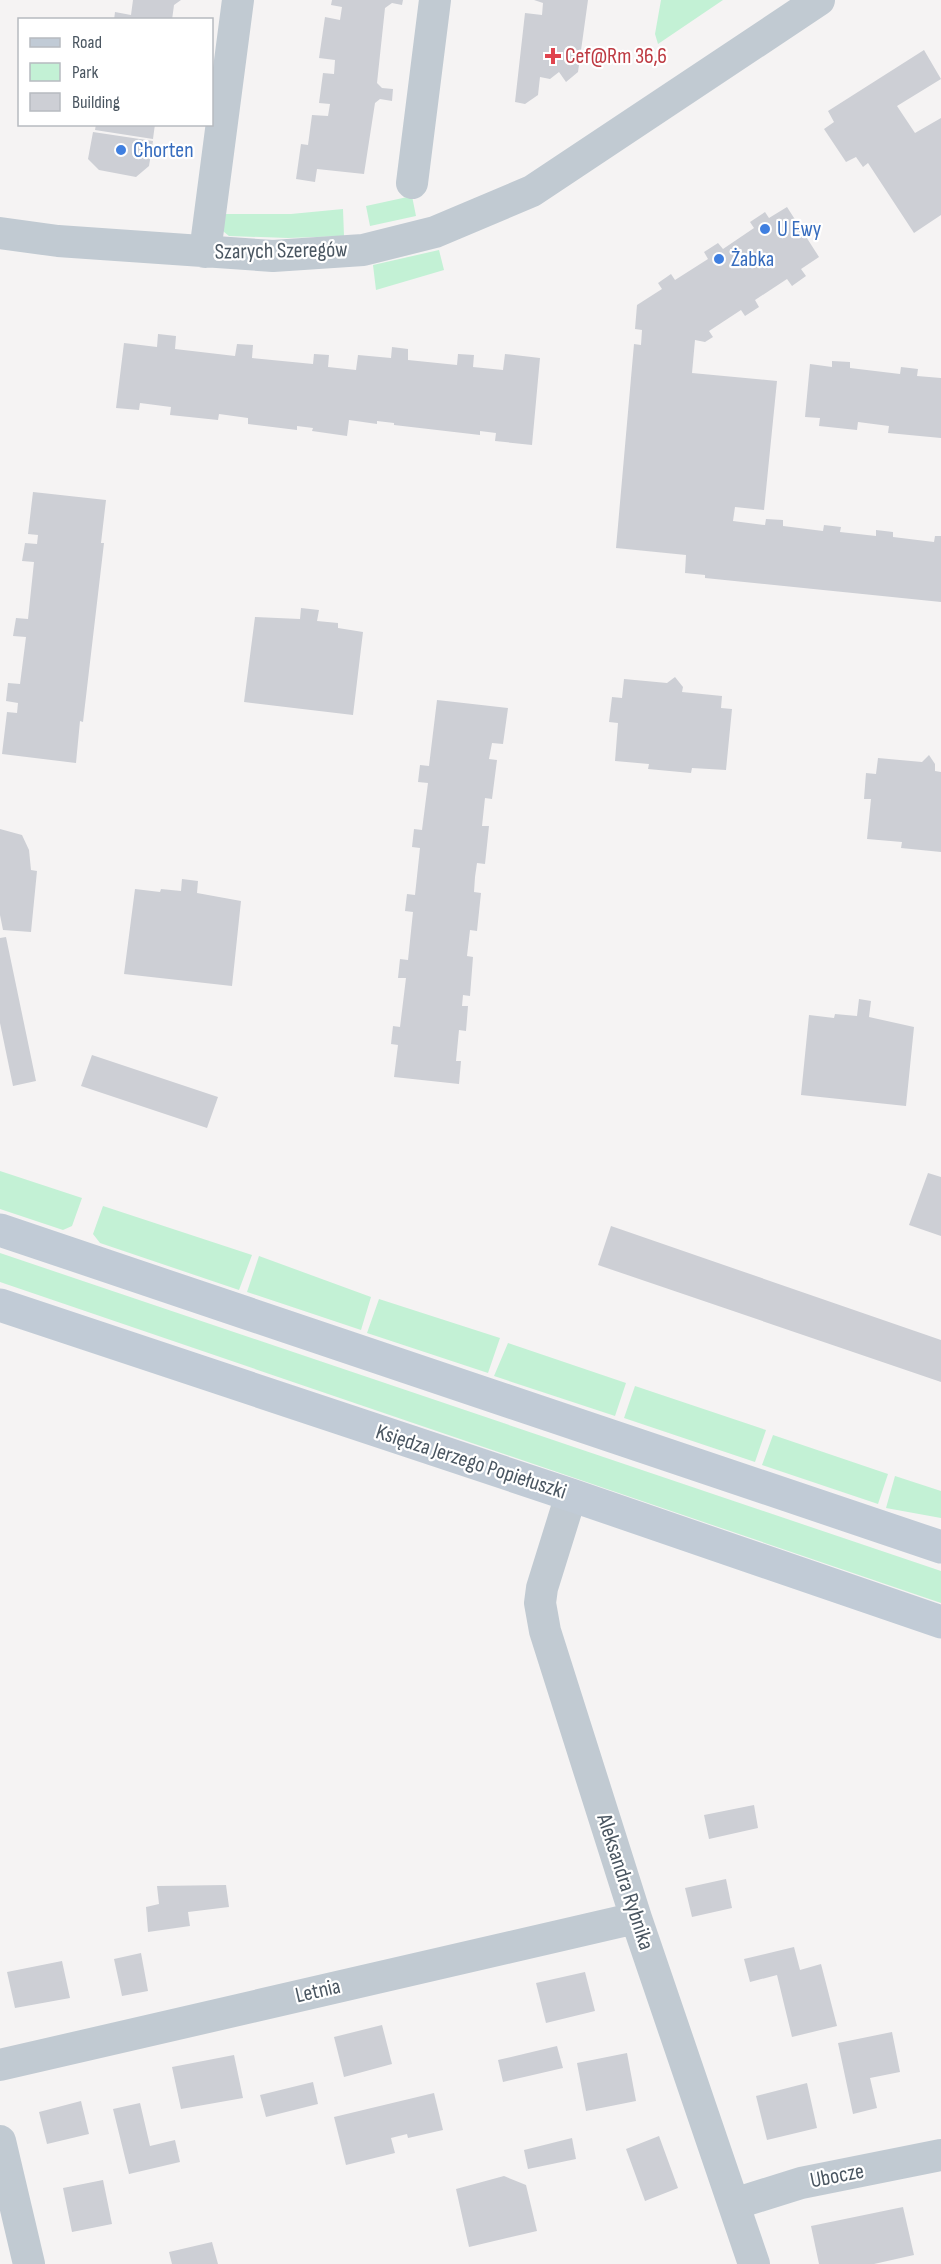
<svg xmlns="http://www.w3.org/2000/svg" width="941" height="2264" viewBox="0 0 941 2264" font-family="'Sofia Sans Condensed',sans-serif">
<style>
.green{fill:#c3f1d5}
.building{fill:#cdcfd5}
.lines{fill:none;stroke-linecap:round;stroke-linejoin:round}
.minor{stroke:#c1cad2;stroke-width:32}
.secondary{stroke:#c1cbd6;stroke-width:33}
.health-dot{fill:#e0444e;stroke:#fff;stroke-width:2}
.shop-dot{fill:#3f7fe0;stroke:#fff;stroke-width:2}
.labels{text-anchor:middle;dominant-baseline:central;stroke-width:4.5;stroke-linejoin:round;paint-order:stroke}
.health-label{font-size:22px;fill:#be3a42;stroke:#fff;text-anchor:start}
.shop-label{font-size:22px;fill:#366cbe;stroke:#fff;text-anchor:start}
.street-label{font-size:22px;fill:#4a5661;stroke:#fff}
</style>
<rect width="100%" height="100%" fill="#f5f3f3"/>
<path class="green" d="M 661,0 L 723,0 L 658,44 L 655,34 Z
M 412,196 L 416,216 L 370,226 L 366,206 Z
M 343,209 L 344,236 L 288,238 L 229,236 L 218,227 L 224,214 L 291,214 Z
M 439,250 L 444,270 L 376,290 L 373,265 Z
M 0,1171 L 82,1198 L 72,1226 L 63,1230 L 0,1209 Z
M 103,1206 L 252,1255 L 239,1290 L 100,1243 L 93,1234 Z
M 0,1253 L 941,1571 L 941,1603 L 0,1282 Z
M 259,1256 L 371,1297 L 361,1330 L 247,1292 Z
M 379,1299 L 500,1338 L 488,1373 L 367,1333 Z
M 508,1343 L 626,1383 L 615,1416 L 494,1376 Z
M 635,1386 L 766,1430 L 755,1462 L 624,1418 Z
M 773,1435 L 888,1474 L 878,1504 L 762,1465 Z
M 895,1476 L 941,1491 L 941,1518 L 886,1508 Z"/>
<path class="building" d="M 133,0 L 181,0 L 174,5 L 172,20 L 114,20 L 115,12 L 131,15 Z
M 332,0 L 403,0 L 402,5 L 392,3 L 385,8 L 377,83 L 382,88 L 393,89 L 392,101 L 380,99 L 375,103 L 364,174 L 317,169 L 315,182 L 296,179 L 301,144 L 308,145 L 312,115 L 328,116 L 330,104 L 319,103 L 323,73 L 334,74 L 335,60 L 319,58 L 325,17 L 340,20 L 342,7 L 331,5 Z
M 534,0 L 588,0 L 578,72 L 566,82 L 559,72 L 550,79 L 540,77 L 538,95 L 525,104 L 515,102 L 525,13 L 542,15 L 543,3 Z
M 924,50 L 941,79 L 897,106 L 915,133 L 941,118 L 941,215 L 914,233 L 868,163 L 863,167 L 856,157 L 846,162 L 824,129 L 834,122 L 828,111 Z
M 96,124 L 155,124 L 153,139 L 95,130 Z
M 93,132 L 153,141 L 149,166 L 136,177 L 99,170 L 88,159 Z
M 787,207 L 819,257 L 801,269 L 806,276 L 792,286 L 787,279 L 755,300 L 759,307 L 745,316 L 741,310 L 709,331 L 713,337 L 705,342 L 695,340 L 692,373 L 777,381 L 764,510 L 735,507 L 733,521 L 765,525 L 766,519 L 783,520 L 783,526 L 823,531 L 824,525 L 841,527 L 840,532 L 876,536 L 876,530 L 893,532 L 893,537 L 934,542 L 935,536 L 941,536 L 941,602 L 705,578 L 705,575 L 685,573 L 686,555 L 616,548 L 634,344 L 641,345 L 642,330 L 635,329 L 637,305 L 662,289 L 658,283 L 671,274 L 675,280 L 708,259 L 704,252 L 718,243 L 723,249 L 754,228 L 750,222 L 765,212 L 769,218 Z
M 158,334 L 176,336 L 175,349 L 235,356 L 237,344 L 253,345 L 252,358 L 313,364 L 314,354 L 329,355 L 328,367 L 356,370 L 358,355 L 391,358 L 392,347 L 408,349 L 408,360 L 457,365 L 458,354 L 474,355 L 473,367 L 503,370 L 505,354 L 540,358 L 532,445 L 495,441 L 496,433 L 480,431 L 480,435 L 394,425 L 394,423 L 377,421 L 377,424 L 349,420 L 347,436 L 312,431 L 313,428 L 297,426 L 297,430 L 248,424 L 248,418 L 219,414 L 218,420 L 170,415 L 171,407 L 140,403 L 139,410 L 116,408 L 124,343 L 157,347 Z
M 832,361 L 850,362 L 850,368 L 900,374 L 901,367 L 918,369 L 917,376 L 941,378 L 941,438 L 888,433 L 889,426 L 858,422 L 857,430 L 819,426 L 820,418 L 805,417 L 810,364 L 832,367 Z
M 33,492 L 106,500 L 101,543 L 104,543 L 83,722 L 80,721 L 76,763 L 2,754 L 7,712 L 17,713 L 18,703 L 6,701 L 8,683 L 20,684 L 26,637 L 13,636 L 16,618 L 28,619 L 34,562 L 22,561 L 25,543 L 37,544 L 38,535 L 28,534 Z
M 301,608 L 319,610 L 317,621 L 338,623 L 338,628 L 363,632 L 353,715 L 244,702 L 255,617 L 300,619 Z
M 675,677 L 683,687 L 682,692 L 722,696 L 721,708 L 732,709 L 726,770 L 692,768 L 691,773 L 648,769 L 649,764 L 615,761 L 618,723 L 609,722 L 612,697 L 622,698 L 624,679 L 667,683 Z
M 437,700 L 508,708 L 503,744 L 492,743 L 489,759 L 497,760 L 492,799 L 485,798 L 482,826 L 489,826 L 485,864 L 477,863 L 475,877 L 474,892 L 481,893 L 477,931 L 470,930 L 467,956 L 473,957 L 470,996 L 463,995 L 462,1006 L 468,1006 L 466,1031 L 459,1030 L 456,1061 L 461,1061 L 459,1084 L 394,1077 L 398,1045 L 391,1044 L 393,1026 L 400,1027 L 406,978 L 398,978 L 400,959 L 408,960 L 413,912 L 405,911 L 407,894 L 415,895 L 420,848 L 412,847 L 414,829 L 422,830 L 428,783 L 418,782 L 420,765 L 429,766 Z
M 929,755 L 935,764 L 935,771 L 941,772 L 941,852 L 901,848 L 902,842 L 867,839 L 871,799 L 864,799 L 866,773 L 876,774 L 878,758 L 922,762 Z
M 0,829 L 22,835 L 29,850 L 31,870 L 37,871 L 31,932 L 3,930 L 0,915 Z
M 182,879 L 198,881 L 197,893 L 241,901 L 232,986 L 124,974 L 135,889 L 160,892 L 161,889 L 181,891 Z
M 6,937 L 36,1081 L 13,1086 L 0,1023 L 0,938 Z
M 859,999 L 871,1001 L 869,1017 L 914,1027 L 906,1106 L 801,1095 L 809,1015 L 834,1018 L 835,1014 L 857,1016 Z
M 92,1055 L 218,1097 L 207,1128 L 81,1086 Z
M 928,1173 L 941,1177 L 941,1236 L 909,1225 Z
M 611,1226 L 941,1340 L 941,1382 L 598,1265 Z
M 754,1805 L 758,1828 L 709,1839 L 704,1815 Z
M 726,1879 L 732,1908 L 692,1917 L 685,1888 Z
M 226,1885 L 229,1907 L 188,1912 L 190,1926 L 148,1932 L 146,1907 L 159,1904 L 157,1886 Z
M 794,1947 L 800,1970 L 821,1964 L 837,2026 L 792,2037 L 777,1975 L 750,1982 L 744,1959 Z
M 141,1953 L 148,1991 L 122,1996 L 114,1959 Z
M 62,1961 L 70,1998 L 15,2008 L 7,1972 Z
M 585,1972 L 595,2011 L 546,2023 L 536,1983 Z
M 382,2025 L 392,2064 L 344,2077 L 334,2037 Z
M 892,2032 L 900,2072 L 870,2078 L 877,2108 L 853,2114 L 838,2043 Z
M 557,2046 L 563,2068 L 503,2082 L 498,2060 Z
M 627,2053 L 636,2101 L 586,2111 L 577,2063 Z
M 234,2055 L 243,2098 L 181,2109 L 172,2067 Z
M 313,2082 L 318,2104 L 266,2117 L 260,2095 Z
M 807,2083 L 817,2128 L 767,2140 L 756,2096 Z
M 434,2093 L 443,2130 L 408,2138 L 407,2134 L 391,2138 L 395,2153 L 346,2165 L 334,2117 Z
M 81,2101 L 89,2134 L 47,2144 L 39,2112 Z
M 140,2103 L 150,2146 L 175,2140 L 180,2162 L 129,2174 L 113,2109 Z
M 659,2136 L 678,2188 L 645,2201 L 626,2149 Z
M 572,2138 L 576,2159 L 528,2169 L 524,2150 Z
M 504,2176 L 526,2185 L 537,2231 L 469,2247 L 456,2189 Z
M 103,2180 L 112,2224 L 72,2232 L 63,2188 Z
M 903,2207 L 914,2255 L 874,2264 L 819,2264 L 811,2226 Z
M 212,2242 L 218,2264 L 172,2264 L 169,2252 Z"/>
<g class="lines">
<path class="minor" d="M 412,183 L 435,0
M 0,233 L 58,241 L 273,256 L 363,250 L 435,232 L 532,191 L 819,0
M 205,252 L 238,0
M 571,1495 L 542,1588 L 540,1603 L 545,1631 L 636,1918 L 754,2264
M 0,2065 L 636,1918
M 0,2141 L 29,2264
M 734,2204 L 801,2183 L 941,2155"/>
<path class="secondary" d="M 0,1230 L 941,1547
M 0,1305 L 571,1495 L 941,1622"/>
</g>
<path class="health-dot" d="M550 47h6v6h6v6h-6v6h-6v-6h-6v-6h6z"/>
<g class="shop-dot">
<circle cx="121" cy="150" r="6"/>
<circle cx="765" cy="229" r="6"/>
<circle cx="719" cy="259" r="6"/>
</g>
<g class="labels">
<g class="health-label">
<text x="565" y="56">Cef@Rm 36,6</text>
</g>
<g class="shop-label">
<text x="133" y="150">Chorten</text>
<text x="777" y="229">U Ewy</text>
<text x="731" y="259">Żabka</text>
</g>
<g class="street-label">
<text transform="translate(281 251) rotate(-1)">Szarych Szeregów</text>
<text transform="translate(471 1462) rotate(18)">Księdza Jerzego Popiełuszki</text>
<text transform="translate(625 1882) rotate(72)">Aleksandra Rybnika</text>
<text transform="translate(318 1991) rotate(-13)">Letnia</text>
<text transform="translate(837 2176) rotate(-11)">Ubocze</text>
</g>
</g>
<rect x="18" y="18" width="195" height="108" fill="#ffffff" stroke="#b7bbc0" stroke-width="1.5"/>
<rect x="30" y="38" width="30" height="9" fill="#c1cbd6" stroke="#b7bbc0" stroke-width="1.5"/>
<text x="72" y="48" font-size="18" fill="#4a5661">Road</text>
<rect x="30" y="63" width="30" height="18" fill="#c3f1d5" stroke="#b7bbc0" stroke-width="1.5"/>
<text x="72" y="78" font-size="18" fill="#4a5661">Park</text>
<rect x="30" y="93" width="30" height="18" fill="#cdcfd5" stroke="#b7bbc0" stroke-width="1.5"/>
<text x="72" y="108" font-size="18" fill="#4a5661">Building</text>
</svg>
